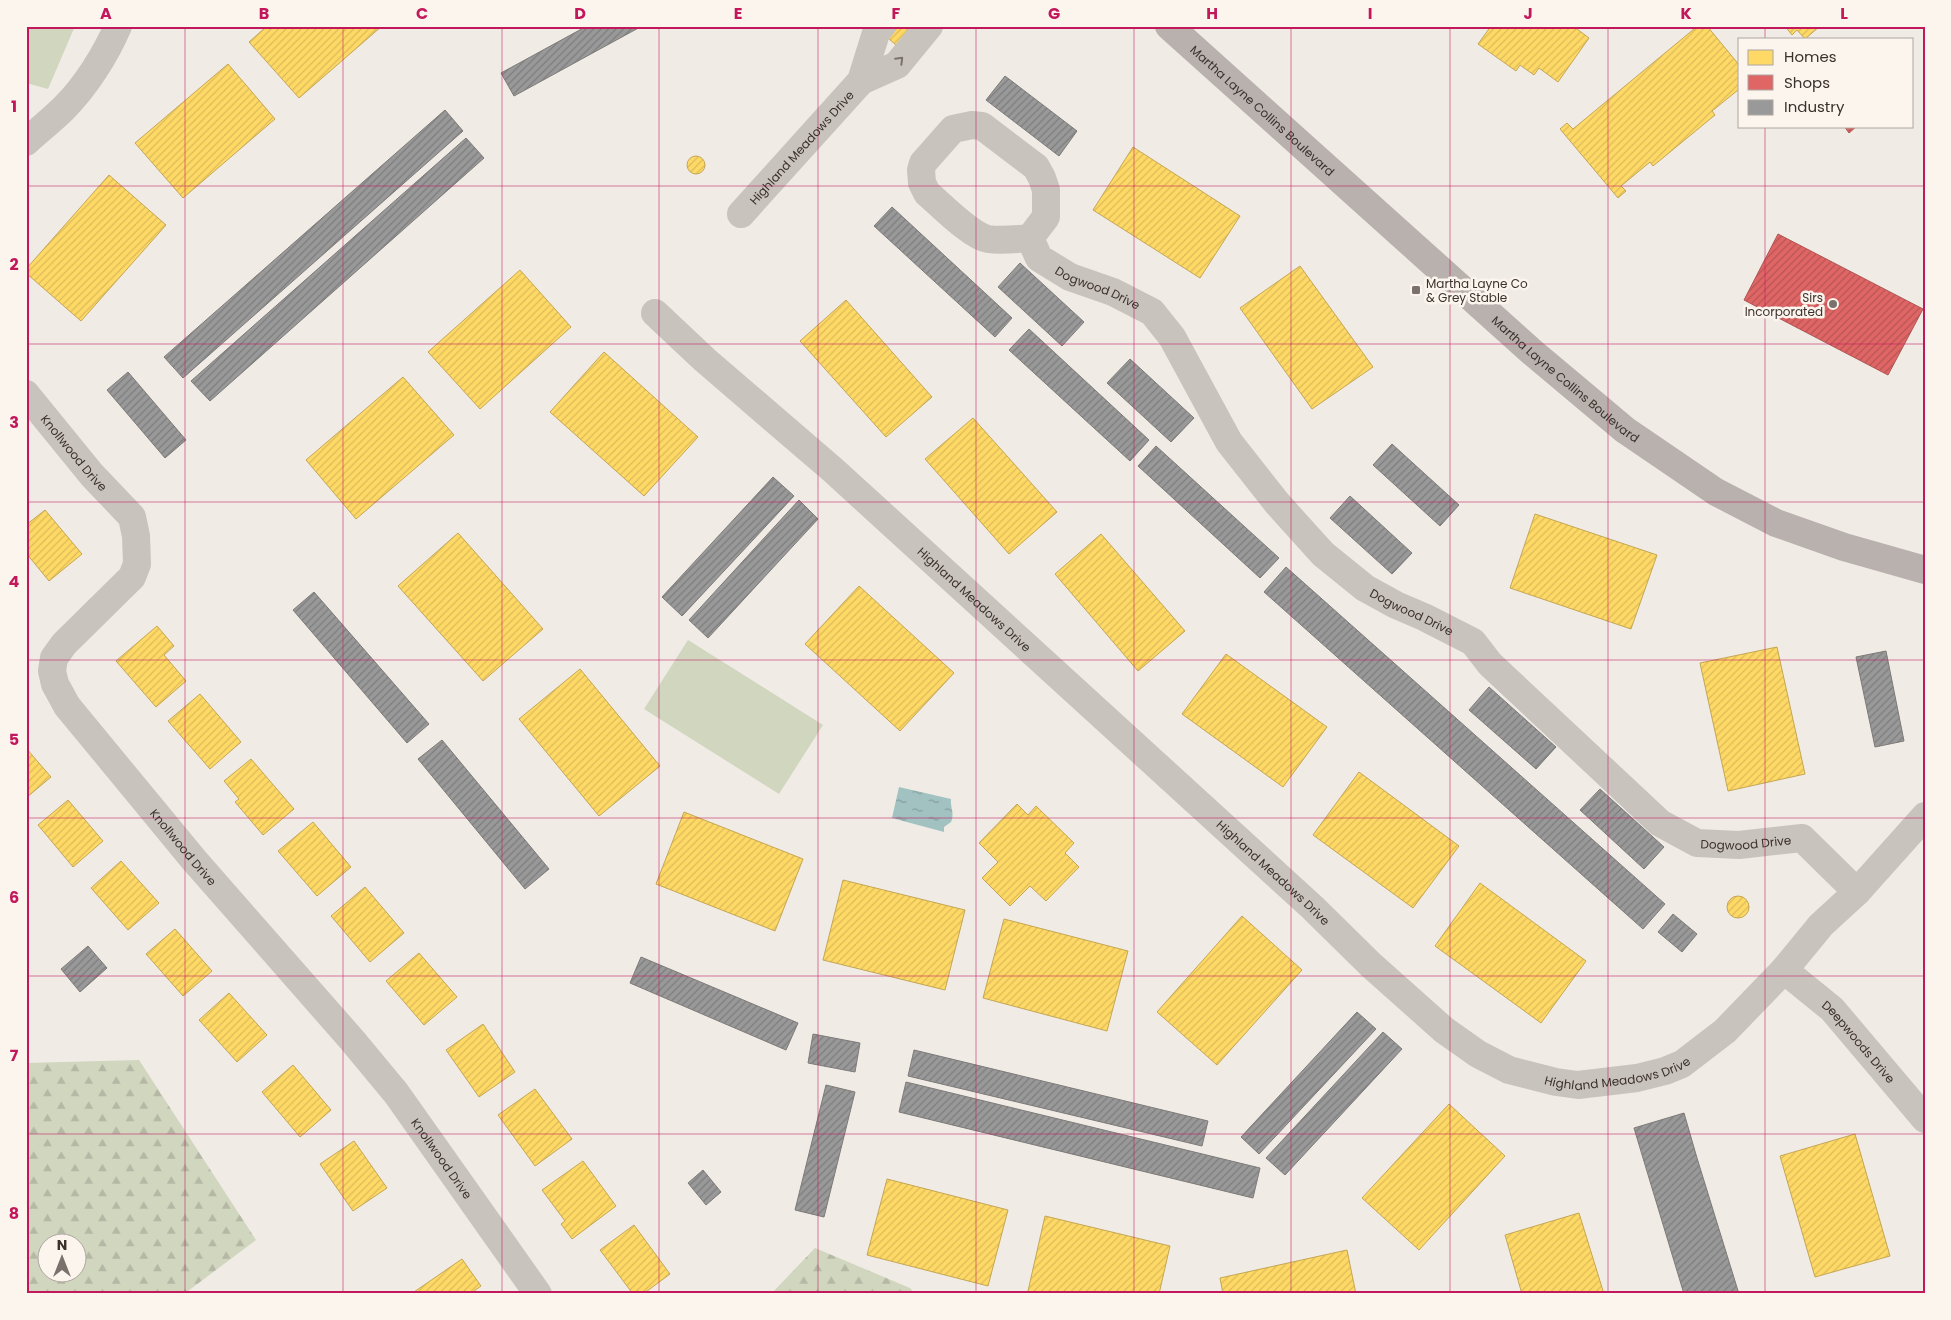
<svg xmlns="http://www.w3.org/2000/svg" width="1951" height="1320" viewBox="0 0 1951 1320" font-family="Poppins,sans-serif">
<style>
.green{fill:#d1d6bf}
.forest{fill:url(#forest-firs);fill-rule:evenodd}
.water{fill:url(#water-ripples)}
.homes{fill:url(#homes-hatch);stroke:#c4a654}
.shops{fill:url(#shops-hatch);stroke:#ae5654}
.industry{fill:url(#industry-hatch);stroke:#7d7a78}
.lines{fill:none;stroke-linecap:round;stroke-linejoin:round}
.minor{stroke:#c9c3be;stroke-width:28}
.major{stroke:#b8b1ad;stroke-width:28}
.oneway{stroke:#7b726d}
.grid{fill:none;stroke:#c2185b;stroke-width:1;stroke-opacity:0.55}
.poi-dot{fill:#7a716c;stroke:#fbf5ee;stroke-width:2}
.labels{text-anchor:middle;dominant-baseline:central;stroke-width:5;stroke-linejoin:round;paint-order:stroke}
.street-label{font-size:12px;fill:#3b302b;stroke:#fbf5ee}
.poi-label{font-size:12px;fill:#3b302b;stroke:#fbf5ee;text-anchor:start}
.neatline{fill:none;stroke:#c2185b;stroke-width:2}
.grid-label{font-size:16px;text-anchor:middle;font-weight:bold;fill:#c2185b}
</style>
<defs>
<pattern id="forest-firs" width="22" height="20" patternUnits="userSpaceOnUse" patternTransform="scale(1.25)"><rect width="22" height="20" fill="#d1d6bf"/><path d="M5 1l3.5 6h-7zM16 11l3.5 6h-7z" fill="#b4b8a4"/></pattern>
<pattern id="water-ripples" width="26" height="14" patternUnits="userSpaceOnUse" patternTransform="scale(1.25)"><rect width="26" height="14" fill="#a1c2c1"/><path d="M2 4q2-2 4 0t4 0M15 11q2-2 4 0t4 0" fill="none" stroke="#849e9d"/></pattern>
<pattern id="homes-hatch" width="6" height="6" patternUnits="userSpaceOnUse" patternTransform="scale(1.25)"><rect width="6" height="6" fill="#ffd966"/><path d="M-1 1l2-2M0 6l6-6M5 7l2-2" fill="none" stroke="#dbbb59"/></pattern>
<pattern id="shops-hatch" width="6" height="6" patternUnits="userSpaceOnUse" patternTransform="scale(1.25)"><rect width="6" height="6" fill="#e06666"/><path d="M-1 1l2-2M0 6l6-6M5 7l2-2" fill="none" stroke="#b75454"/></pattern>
<pattern id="industry-hatch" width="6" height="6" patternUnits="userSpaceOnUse" patternTransform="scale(1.25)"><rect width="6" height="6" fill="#999"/><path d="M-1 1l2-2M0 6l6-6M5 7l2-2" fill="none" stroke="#7e7d7d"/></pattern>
</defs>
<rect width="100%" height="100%" fill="#f0ebe5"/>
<path class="green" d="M 26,26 L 75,26 L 48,89 L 26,83 Z
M 688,640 L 823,725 L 779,794 L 644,709 Z"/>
<path class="forest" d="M 139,1060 L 256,1240 L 184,1294 L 26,1294 L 26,1063 ZM 48,1242 L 78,1242 L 78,1272 L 48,1272 Z
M 815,1248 L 910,1288 L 915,1294 L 771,1294 Z"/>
<path class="water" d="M 899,787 L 951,799 C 950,807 955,814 951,822 L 944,827 L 944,832 L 892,818 Z"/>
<path class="homes" d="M 267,26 L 382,26 L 299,98 L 249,42 Z
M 899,26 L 903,26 L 910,32 L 897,46 L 888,38 Z
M 1491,26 L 1573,26 L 1589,38 L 1558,82 L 1539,68 L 1534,75 L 1520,65 L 1516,71 L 1478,44 Z
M 1692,26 L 1707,26 L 1740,66 L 1740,92 L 1738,90 L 1712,111 L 1715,115 L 1653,166 L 1650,162 L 1621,186 L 1626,191 L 1618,198 L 1560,129 L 1567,123 L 1573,129 L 1694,29 Z
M 1785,26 L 1820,26 L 1805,39 L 1797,30 L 1792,35 Z
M 228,64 L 275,119 L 183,198 L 135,143 Z
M 1133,147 L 1240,216 L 1200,278 L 1093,210 Z
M687 165a9 9 0 1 1 18 0a9 9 0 1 1-18 0Z
M 109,175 L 166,225 L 81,321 L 26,273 L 26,269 Z
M 1300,266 L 1373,367 L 1312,409 L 1240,308 Z
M 520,270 L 571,327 L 480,409 L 428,352 Z
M 846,300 L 932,397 L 886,437 L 800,341 Z
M 604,352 L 698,437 L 644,496 L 550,412 Z
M 403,377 L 454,435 L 356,519 L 306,460 Z
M 973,418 L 1057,512 L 1009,554 L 925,459 Z
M 45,510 L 82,554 L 49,581 L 26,553 L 26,525 Z
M 1535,514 L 1657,555 L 1631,629 L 1510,588 Z
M 458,533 L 543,629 L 483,681 L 398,586 Z
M 1101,534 L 1185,631 L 1138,671 L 1055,574 Z
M 859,586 L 954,673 L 900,731 L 805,644 Z
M 157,626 L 174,646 L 164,655 L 186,681 L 156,707 L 116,661 Z
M 1777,647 L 1805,774 L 1728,791 L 1700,663 Z
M 1226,654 L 1327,727 L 1283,787 L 1182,714 Z
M 580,669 L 660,766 L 599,816 L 519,719 Z
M 200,694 L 241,742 L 210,769 L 168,721 Z
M 26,748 L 51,777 L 26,798 Z
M 251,759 L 294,809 L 263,835 L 235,802 L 239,799 L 224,781 Z
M 1359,772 L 1459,846 L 1413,908 L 1313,835 Z
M 68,800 L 103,841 L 73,867 L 38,825 Z
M 1017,804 L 1028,815 L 1036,806 L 1074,843 L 1065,853 L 1079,867 L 1046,901 L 1030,886 L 1010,906 L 982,878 L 998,862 L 979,843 Z
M 684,812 L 803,859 L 775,931 L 656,884 Z
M 313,822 L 351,867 L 317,896 L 278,851 Z
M 121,861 L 159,903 L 128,930 L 91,888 Z
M 843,880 L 965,910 L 945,990 L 823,960 Z
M 1480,883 L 1586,961 L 1541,1023 L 1435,946 Z
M 365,887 L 404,933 L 370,962 L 331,916 Z
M1727 907a11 11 0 1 1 22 0a11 11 0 1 1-22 0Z
M 1242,916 L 1302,970 L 1217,1065 L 1157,1012 Z
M 1004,919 L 1128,951 L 1107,1031 L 983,998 Z
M 175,929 L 212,971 L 183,996 L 146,954 Z
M 419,953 L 457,997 L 424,1025 L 386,981 Z
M 229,993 L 267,1035 L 237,1062 L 199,1020 Z
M 483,1024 L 515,1072 L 479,1097 L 446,1050 Z
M 293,1065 L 331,1110 L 300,1137 L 262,1092 Z
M 535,1089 L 572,1139 L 535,1166 L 498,1115 Z
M 1449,1104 L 1505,1156 L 1419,1250 L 1362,1198 Z
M 1855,1134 L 1890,1256 L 1815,1277 L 1780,1156 Z
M 354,1141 L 387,1188 L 353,1211 L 320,1164 Z
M 583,1161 L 616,1206 L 572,1239 L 561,1224 L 565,1221 L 542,1190 Z
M 887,1179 L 1008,1210 L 988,1286 L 867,1255 Z
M 1579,1213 L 1604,1294 L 1522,1294 L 1505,1235 Z
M 1045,1216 L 1170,1246 L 1159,1294 L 1038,1294 L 1028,1291 Z
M 634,1225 L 670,1274 L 643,1294 L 633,1294 L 600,1250 Z
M 1347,1250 L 1356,1294 L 1223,1294 L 1220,1278 Z
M 462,1259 L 481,1286 L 470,1294 L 411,1294 Z"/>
<path class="shops" d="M 1844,126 L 1857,126 L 1849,133 Z
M 1778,234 L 1923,309 L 1888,375 L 1744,300 Z"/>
<path class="industry" d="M 587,26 L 642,26 L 514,96 L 501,73 Z
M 1005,76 L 1077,131 L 1059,156 L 986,100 Z
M 445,110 L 463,131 L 183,378 L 164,357 Z
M 466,138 L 484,158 L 210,401 L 191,381 Z
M 892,207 L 1012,318 L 995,337 L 874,226 Z
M 1020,263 L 1084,322 L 1062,346 L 998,287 Z
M 1029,329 L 1149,440 L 1130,461 L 1009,350 Z
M 1130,359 L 1194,418 L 1171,442 L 1107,383 Z
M 128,372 L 186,440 L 165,458 L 107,390 Z
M 1392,444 L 1459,505 L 1440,526 L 1373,465 Z
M 1156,446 L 1279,558 L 1260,578 L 1138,466 Z
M 773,477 L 794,496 L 682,616 L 662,597 Z
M 1350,496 L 1412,553 L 1392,574 L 1330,518 Z
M 799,500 L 818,519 L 708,638 L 689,620 Z
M 1286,567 L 1665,904 L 1643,929 L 1264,592 Z
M 314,592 L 429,724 L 407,743 L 293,610 Z
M 1886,651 L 1904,741 L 1875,747 L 1856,657 Z
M 1489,687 L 1556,747 L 1536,769 L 1469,710 Z
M 442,740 L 549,869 L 525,889 L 418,759 Z
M 1600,789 L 1664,847 L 1644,869 L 1580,810 Z
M 1673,914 L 1697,934 L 1682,952 L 1658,932 Z
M 88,946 L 107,968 L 80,992 L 61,969 Z
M 641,957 L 798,1023 L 786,1050 L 630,983 Z
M 1357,1012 L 1376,1029 L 1259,1154 L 1241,1137 Z
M 1383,1032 L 1402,1049 L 1285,1175 L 1266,1158 Z
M 813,1034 L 860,1043 L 855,1072 L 808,1063 Z
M 914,1050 L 1208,1121 L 1202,1146 L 908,1076 Z
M 906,1082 L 1260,1168 L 1253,1198 L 899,1112 Z
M 826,1085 L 855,1092 L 824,1217 L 795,1210 Z
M 1684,1113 L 1697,1158 L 1739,1294 L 1684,1294 L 1649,1178 L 1634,1128 Z
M 703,1170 L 721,1192 L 706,1205 L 688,1183 Z"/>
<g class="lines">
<g class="minor">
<path d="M 861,81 L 897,65 L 929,26"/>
<path d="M 972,125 L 982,126 L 1036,167 L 1042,178 L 1046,190 L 1046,217 L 1030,238 C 1017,239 1002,241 988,239 C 971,236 941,205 927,193 L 922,183 L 921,170 L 923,163 L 953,129 Z"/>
<path d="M 26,142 C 39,130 52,120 64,108 C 86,86 106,54 118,26"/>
<path id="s1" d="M 741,214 L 861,81 L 876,33 L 882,26"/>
<path id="s2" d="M 1030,238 L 1039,258 L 1070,277 L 1113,292 L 1152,312 L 1172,337 L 1229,442 L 1277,503 L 1323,554 L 1365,588 L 1396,605 L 1424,617 L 1473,642 L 1490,664 L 1660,823 L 1697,843 L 1739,845 L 1802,838 L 1857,892"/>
<path id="s3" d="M 655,313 L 705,360 L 833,470 L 1312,907 L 1371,965 L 1444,1030 L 1478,1054 L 1509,1070 L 1556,1082 L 1578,1085 L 1637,1078 L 1665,1071 L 1682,1064 L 1725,1031 L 1784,970 L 1821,925 L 1857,892 L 1925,816"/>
<path id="s4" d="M 26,394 L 92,475 L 132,517 L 136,536 L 137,564 L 132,577 L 64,644 L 54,658 L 52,671 L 55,684 L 67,706 L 194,860 L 352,1040 L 396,1093 L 538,1294"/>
<path id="s5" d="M 1784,970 L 1832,1009 L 1925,1119"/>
</g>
<path class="major" id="s6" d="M 1169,26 L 1532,352 L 1625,430 L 1716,492 L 1776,523 L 1844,547 L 1925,570"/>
</g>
<defs><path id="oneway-chevron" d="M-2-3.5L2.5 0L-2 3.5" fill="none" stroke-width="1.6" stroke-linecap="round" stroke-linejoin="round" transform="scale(1.25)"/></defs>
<use class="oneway" href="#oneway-chevron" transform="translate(900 60) rotate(-45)"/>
<path class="grid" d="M 185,26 L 185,1294M 343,26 L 343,1294M 502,26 L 502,1294M 659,26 L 659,1294M 818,26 L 818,1294M 976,26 L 976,1294M 1134,26 L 1134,1294M 1291,26 L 1291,1294M 1450,26 L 1450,1294M 1608,26 L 1608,1294M 1765,26 L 1765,39M 1765,126 L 1765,1294M 26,186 L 1925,186M 26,344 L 1925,344M 26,502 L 1925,502M 26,660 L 1925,660M 26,818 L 1925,818M 26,976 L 1925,976M 26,1134 L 1925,1134"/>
<g class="poi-dot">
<rect x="1411" y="285" width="10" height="10" rx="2.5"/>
<circle cx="1833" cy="304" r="5"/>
</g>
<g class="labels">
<g class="street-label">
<text stroke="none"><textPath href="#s6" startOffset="126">Martha Layne Collins Boulevard</textPath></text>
<text stroke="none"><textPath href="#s1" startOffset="90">Highland Meadows Drive</textPath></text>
<text stroke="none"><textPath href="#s2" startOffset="88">Dogwood Drive</textPath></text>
<text stroke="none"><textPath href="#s6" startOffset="531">Martha Layne Collins Boulevard</textPath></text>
<text stroke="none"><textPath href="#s4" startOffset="76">Knollwood Drive</textPath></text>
<text stroke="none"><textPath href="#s3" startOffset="429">Highland Meadows Drive</textPath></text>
<text stroke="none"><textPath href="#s2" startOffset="552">Dogwood Drive</textPath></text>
<text stroke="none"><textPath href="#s2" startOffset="972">Dogwood Drive</textPath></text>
<text stroke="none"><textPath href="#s4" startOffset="571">Knollwood Drive</textPath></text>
<text stroke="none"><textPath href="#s3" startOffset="834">Highland Meadows Drive</textPath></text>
<text stroke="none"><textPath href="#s5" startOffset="104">Deepwoods Drive</textPath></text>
<text stroke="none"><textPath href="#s3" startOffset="1254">Highland Meadows Drive</textPath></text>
<text stroke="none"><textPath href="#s4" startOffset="976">Knollwood Drive</textPath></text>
</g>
<g class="poi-label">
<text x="1426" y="283">Martha Layne Co<tspan x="1426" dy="14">&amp; Grey Stable</tspan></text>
<text x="1823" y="297" text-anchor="end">Sirs<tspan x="1823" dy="14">Incorporated</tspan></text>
</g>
</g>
<rect width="1951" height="1320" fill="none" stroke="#fbf5ee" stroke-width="55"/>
<rect x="1738" y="38" width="175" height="90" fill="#fbf5ee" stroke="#aea6a0"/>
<rect x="1748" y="50" width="25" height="15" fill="#ffd966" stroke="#aea6a0"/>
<text x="1784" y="62" font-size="15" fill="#3b302b">Homes</text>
<rect x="1748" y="75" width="25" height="15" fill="#e06666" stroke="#aea6a0"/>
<text x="1784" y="88" font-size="15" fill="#3b302b">Shops</text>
<rect x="1748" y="100" width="25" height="15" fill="#999999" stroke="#aea6a0"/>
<text x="1784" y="112" font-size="15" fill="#3b302b">Industry</text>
<g transform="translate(62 1258)"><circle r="24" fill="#fbf5ee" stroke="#aea6a0"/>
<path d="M0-4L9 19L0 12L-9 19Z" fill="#7a716c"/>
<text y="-8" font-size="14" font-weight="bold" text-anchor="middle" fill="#3b302b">N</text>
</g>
<rect x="28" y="28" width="1896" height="1264" class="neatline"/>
<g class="grid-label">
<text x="106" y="19">A</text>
<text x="264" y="19">B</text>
<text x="422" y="19">C</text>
<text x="580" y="19">D</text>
<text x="738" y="19">E</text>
<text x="896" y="19">F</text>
<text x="1054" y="19">G</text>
<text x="1212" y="19">H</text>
<text x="1370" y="19">I</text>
<text x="1528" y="19">J</text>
<text x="1686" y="19">K</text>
<text x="1844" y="19">L</text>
<text x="14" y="112">1</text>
<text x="14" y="270">2</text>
<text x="14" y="428">3</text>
<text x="14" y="587">4</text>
<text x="14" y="745">5</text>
<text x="14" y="903">6</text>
<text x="14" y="1061">7</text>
<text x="14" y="1219">8</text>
</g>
</svg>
